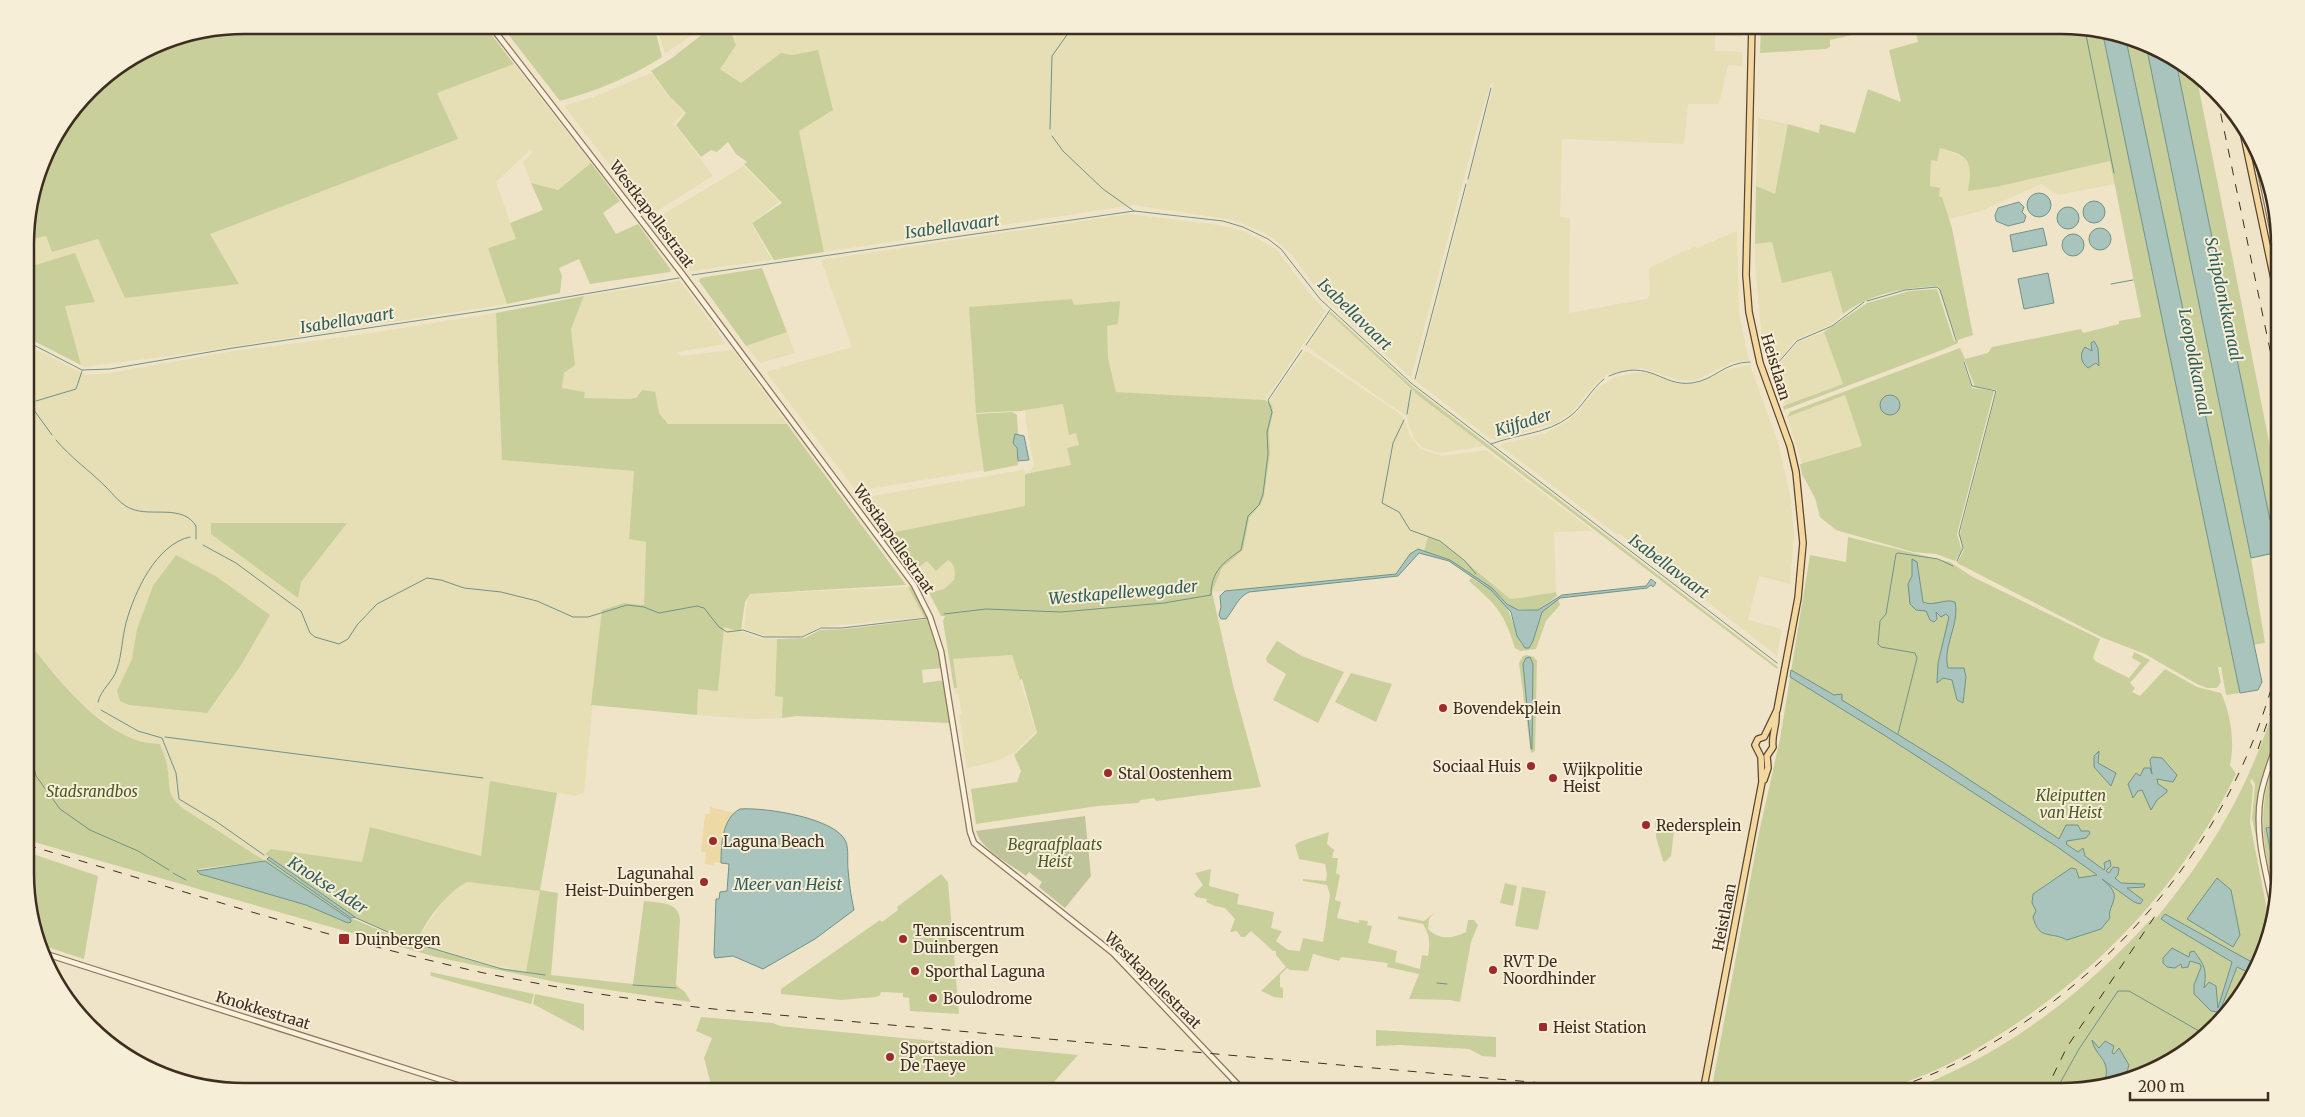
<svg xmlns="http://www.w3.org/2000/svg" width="2305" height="1117" viewBox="0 0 2305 1117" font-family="Merriweather,serif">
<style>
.farmland{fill:#e6deb5}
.green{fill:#c9cf9b;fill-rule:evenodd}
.sand{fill:#ecd9a5}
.cemetery{fill:#bfc49a}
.water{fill:#a9c4bc;stroke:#6f938a}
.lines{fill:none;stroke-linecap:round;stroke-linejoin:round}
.stream{stroke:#6f938a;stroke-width:1}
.minor-casing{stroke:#8d765c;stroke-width:7}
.major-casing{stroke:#5b4430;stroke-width:8}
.minor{stroke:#faf1dc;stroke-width:4.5}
.major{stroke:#f3d9a0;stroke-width:5.5}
.rail{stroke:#3d2e20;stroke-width:1;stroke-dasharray:9 9;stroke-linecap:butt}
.poi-dot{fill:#9e2a2b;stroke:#f7eed8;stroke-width:2}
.labels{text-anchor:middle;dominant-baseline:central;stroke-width:4;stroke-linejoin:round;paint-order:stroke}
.street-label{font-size:15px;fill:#3d2e20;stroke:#f7eed8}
.poi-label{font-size:15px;fill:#3d2e20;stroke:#f7eed8;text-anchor:start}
.park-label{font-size:15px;font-style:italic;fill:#4d5a26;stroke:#f7eed8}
.water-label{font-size:16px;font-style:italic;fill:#2f5d5a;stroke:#f7eed8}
.rim{fill:none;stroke:#3d2e20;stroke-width:2.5}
</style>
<rect width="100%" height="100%" fill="#f0e4c8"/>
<path class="farmland" d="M 656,25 L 706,25 L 665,54 Z
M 720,25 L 1743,25 L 1742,37 L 1715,35 L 1715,51 L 1742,52 L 1742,66 L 1728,65 L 1719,104 L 1688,104 L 1684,144 L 1562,139 L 1560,217 L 1570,218 L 1569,313 L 1647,299 L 1650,295 L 1649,268 L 1695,246 L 1697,248 L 1737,231 L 1739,313 L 1749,361 L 1733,362 L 1694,381 L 1678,380 L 1642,368 L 1608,374 L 1594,385 L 1573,411 L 1557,423 L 1496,440 L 1488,437 L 1416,381 L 1494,83 L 1491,83 L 1479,121 L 1411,378 L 1320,294 L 1292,255 L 1279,243 L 1265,233 L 1233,220 L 1134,205 L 824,252 L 799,131 L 817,50 L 792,55 L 781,53 L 741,83 L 720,69 L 731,32 L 725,35 Z
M 514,64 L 591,163 L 558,190 L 531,183 L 523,162 L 532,153 L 530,150 L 496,182 L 516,239 L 488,248 L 507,304 L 185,354 L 84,367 L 81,365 L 65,306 L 95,302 L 74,254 L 26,268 L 26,241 L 46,236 L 52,252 L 98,239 L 239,284 L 209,234 L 457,139 L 437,93 Z
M 651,73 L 668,96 L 684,113 L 672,125 L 676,126 L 713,176 L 649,216 L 564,106 L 596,96 Z
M 1758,118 L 1788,124 L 1775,195 L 1756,186 Z
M 1940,148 L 1966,158 L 1970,163 L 1969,191 L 1996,187 L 2110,160 L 2115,184 L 2058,195 L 2041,184 L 1981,211 L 1949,219 L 1942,197 L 1939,197 L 1930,186 L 1931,160 Z
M 744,166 L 779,202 L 751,223 L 772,260 L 691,271 L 652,221 Z
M 1129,214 L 1219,225 L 1246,232 L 1276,249 L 1314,299 L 1326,311 L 1265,400 L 1116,392 L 1108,358 L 1107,325 L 1119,301 L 1074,305 L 1072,299 L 969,307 L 976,413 L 984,470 L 856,491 L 766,372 L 852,347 L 821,260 Z
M 1772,242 L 1831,271 L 1843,314 L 1832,324 L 1794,341 L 1777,363 L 1770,367 L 1762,340 L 1755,264 L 1755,244 Z
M 680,281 L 725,342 L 724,344 L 714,346 L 677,352 L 681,356 L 733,350 L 787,424 L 668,424 L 659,413 L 656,403 L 640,394 L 631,399 L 583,398 L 585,392 L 562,388 L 564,373 L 575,365 L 571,329 L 584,296 Z
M 496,313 L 502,460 L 634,471 L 629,539 L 646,542 L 644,605 L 624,603 L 602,610 L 584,792 L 576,796 L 491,781 L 481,856 L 371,827 L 362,862 L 271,849 L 265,854 L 269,857 L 265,861 L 184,809 L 173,800 L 168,789 L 168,770 L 160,744 L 138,741 L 121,733 L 80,704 L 26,639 L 26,344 L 86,375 L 110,373 L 234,351 L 358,335 Z
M 1329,313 L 1408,387 L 1484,446 L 1440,453 L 1422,447 L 1414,438 L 1406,416 L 1307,347 Z
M 787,332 L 795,353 L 760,363 L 746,346 Z
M 1824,332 L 1843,384 L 1785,405 L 1772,373 L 1798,342 Z
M 1305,350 L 1403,416 L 1410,436 L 1420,449 L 1442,456 L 1486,450 L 1593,531 L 1554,532 L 1556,592 L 1513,599 L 1509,598 L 1443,543 L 1428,537 L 1424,551 L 1418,549 L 1410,554 L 1396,574 L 1212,592 L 1222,568 L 1243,550 L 1249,518 L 1264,496 L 1270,454 L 1269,429 L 1273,413 L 1269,401 Z
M 1750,365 L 1778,442 L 1791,500 L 1794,535 L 1790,584 L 1759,576 L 1748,620 L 1782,629 L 1777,656 L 1620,534 L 1616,534 L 1502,447 L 1501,444 L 1545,433 L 1566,422 L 1580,410 L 1595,390 L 1615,377 L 1641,372 L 1650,373 L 1678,384 L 1696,384 L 1728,369 Z
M 1845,394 L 1862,446 L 1802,463 L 1787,417 Z
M 1063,404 L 1069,434 L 1077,433 L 1079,446 L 1067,448 L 1071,465 L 1029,474 L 1034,465 L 1028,436 L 1025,410 Z
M 1023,470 L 1025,471 L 1025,506 L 888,534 L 861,498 Z
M 948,560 L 952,562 L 956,574 L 955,580 L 944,589 L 929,593 L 913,572 L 927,561 L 936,570 Z
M 908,587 L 924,617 L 819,627 L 802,636 L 769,637 L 744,629 L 748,597 L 752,594 Z
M 724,627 L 762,638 L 777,639 L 775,696 L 783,696 L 782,718 L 752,719 L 697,715 L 698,689 L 718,690 Z
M 1012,655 L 1036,731 L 1014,753 L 994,762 L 967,768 L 959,715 L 962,714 L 958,694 L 955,694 L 954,688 L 956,688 L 952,659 Z
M 467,882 L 540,891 L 526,972 L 490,964 L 415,942 L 447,896 Z"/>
<path class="green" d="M 244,25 L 484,25 L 514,64 L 437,93 L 458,139 L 210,234 L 239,284 L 125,298 L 98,239 L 52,252 L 46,236 L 26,241 L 25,229 L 48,147 L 99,79 L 160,42 Z
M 501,25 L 548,25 L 550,29 L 564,25 L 654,25 L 662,57 C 631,77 596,91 560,101 Z
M 714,25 L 720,25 L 725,35 L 731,32 L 736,45 L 720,69 L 741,83 L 781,53 L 792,55 L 818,50 L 833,110 L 799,131 L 824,252 L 774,260 L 752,223 L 782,203 L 744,164 L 747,162 L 736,154 L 728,142 L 717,152 L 711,150 L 701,157 L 676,125 L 686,113 L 669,96 L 651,71 L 672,58 Z
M 1761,25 L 1897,25 L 1830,40 L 1830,47 L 1826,49 L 1760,53 Z
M 1899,25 L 2061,25 L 2103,35 L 2240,693 L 2226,695 L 2221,667 L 2218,667 L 2221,682 L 2217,688 L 2207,688 L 2197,684 L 2145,654 L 2101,637 L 1957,563 L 1964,550 L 1960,536 L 1961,529 L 1997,390 L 1975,387 L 1965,361 L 1963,362 L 1972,388 L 1994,391 L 1957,534 L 1962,551 L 1955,561 L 1936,554 L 1913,552 L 1836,530 L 1820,517 L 1815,498 L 1802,474 L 1800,464 L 1862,446 L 1845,395 L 1787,417 L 1790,412 L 1960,348 L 1965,359 L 1988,353 L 1992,347 L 2081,329 L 2083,333 L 2119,324 L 2119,321 L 2141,317 L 2110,161 L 1996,187 L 1968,191 C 1973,159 1969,156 1940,148 L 1937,161 L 1931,160 L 1930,186 L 1940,188 L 1939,197 L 1942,197 L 1952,228 L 1973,335 L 1958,340 L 1958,343 L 1942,350 L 1784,410 L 1783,406 L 1843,384 L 1824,332 L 1867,303 L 1910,291 L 1937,289 L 1954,341 L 1957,340 L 1938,286 C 1904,288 1871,293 1843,314 L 1831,271 L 1782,283 L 1772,242 L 1755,244 L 1756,186 L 1775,194 L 1788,124 L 1819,133 L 1820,124 L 1855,133 L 1868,89 L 1901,102 L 1889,50 L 1918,42 L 1915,29 L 1903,31 Z
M 2126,40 L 2146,45 L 2251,558 L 2265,643 L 2253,645 Z
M 2176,62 L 2197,79 L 2279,492 L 2279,527 L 2270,521 Z
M 591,163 L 620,201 L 603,213 L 616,234 L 638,224 L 671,270 L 670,272 L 590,284 L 579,259 L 559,268 L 562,276 L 560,293 L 507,304 L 488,248 L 516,239 L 510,223 L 543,210 L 531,183 L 558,190 Z
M 75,253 L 95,302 L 65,306 L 81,365 L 26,337 L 26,268 Z
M 762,268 L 787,332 L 746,346 L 699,281 L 700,278 Z
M 584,296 L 571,329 L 575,365 L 564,373 L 562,388 L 585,392 L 584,398 L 631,399 L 637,397 L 642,390 L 655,392 L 659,413 L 668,424 L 787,424 L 906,585 L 750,594 L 745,602 L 741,630 L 734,630 L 724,627 L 718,691 L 698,689 L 697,715 L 591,705 L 602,610 L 624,603 L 644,605 L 646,542 L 629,539 L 634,471 L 502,460 L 496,313 Z
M 1072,299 L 1074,305 L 1120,301 L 1118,324 L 1107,326 L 1108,358 L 1116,392 L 1265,400 L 1272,405 L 1273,413 L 1269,430 L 1270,454 L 1264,496 L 1261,504 L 1249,518 L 1243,550 L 1222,568 L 1212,592 L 1233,685 L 1261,787 L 1156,801 L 1154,798 L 1141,800 L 1138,803 L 1098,806 L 976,824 L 971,789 L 1017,782 L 1021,771 L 1014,755 L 1037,733 L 1022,679 L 1020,680 L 1012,655 L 953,659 L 957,688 L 954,688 L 943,621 L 945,616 L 941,616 L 929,593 L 944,589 L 954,580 C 956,573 955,564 948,560 L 936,571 L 927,561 L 913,572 L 885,534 L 1025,506 L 1025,474 L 1071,465 L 1067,448 L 1079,445 L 1076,433 L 1069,435 L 1063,404 L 1020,411 L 976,413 L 969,307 Z
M 1331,312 L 1413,387 L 1765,657 L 1778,667 L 1777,669 L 1419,396 L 1329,313 Z
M 1012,412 L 1017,415 L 1018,434 L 1015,434 L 1018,465 L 984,472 L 976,414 Z
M 211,523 L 347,523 L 301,582 L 298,598 L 211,534 Z
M 1428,537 L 1443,543 L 1509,598 L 1513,599 L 1556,592 L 1557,596 L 1538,610 L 1513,609 L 1492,588 L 1450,560 L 1424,551 Z
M 1848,537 L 1950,562 L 1971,576 L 2100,639 L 2093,657 L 2095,661 L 2129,678 L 2141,663 L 2132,658 L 2134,652 L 2150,660 L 2130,683 L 2135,688 L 2132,692 L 2140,696 L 2165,669 L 2197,687 L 2221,693 C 2231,714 2235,743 2230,765 L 2236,774 C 2182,886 2095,976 1991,1040 C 1954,1063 1913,1084 1869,1091 C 1854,1094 1836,1092 1820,1092 C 1784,1092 1747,1092 1711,1092 L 1759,833 L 1780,739 L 1810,555 L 1846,562 Z
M 176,555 L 217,577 L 270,615 L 241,665 L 207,713 L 129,705 L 120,701 L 117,691 L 132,659 L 137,629 L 153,586 Z
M 1471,578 L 1491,590 L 1506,605 L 1522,645 L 1529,646 L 1542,612 L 1558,599 L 1560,605 L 1546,621 L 1536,649 L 1520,651 L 1515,648 C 1503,611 1498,607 1469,581 Z
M 912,586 L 931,623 L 942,668 L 922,670 L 923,683 L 944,680 L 951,720 L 949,723 L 797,716 L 782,718 L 783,697 L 775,696 L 777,639 L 805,638 L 820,630 L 845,629 L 927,619 L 924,617 L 908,587 Z
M 26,639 C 57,677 89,722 136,740 C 143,743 152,743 160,744 C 163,752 167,761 168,771 C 170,791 167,795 184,809 L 265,861 L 199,869 L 198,873 L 306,905 L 348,923 L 351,920 L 265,861 L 267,859 L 351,918 L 408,942 L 355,917 L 265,854 L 271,849 L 362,862 L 370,827 L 481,856 L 490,781 L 557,793 L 540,890 L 558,893 L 551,975 L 633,984 L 644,901 C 659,903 679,901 680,920 L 676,985 L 685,992 L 691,1002 L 561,983 L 436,957 L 27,840 ZM 467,882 L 540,891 L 526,972 L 544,976 L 490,966 L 416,943 C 426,920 445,894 467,882 Z
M 1277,641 L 1302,656 L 1344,672 L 1318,723 L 1273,700 L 1286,674 L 1267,662 L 1266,658 Z
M 1527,655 L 1534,657 L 1537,661 L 1535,751 L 1531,753 L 1519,663 L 1523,656 ZM 1526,659 L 1530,660 L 1531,749 L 1523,664 Z
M 1351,673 L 1392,684 L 1376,722 L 1335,702 Z
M 2279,693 L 2280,727 L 2258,796 L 2257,841 L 2252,819 L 2255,784 L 2252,779 L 2250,781 L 2253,787 L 2250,823 L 2269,920 L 2258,970 L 2226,1018 L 2183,1055 L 2131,1080 L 2075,1092 L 1903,1092 C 1999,1059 2081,996 2149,921 L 2157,917 C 2217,844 2251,783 2279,693 Z
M 2280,743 L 2280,826 L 2266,829 L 2277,885 L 2274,898 C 2261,833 2256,807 2280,743 Z
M 1655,819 L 1675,821 L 1671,856 L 1665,862 L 1663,861 L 1656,837 Z
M 1329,832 L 1327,844 L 1334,850 L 1332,858 L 1338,858 L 1336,873 L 1340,875 L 1335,900 L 1341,902 L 1337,918 L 1359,923 L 1359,920 L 1368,921 L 1367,925 L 1372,926 L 1368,943 L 1397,951 L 1395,962 L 1420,969 L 1422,955 L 1428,956 C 1430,942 1430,936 1423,924 L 1398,919 L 1398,916 L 1424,921 L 1434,913 L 1429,919 L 1428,929 C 1439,940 1452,939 1466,932 L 1468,920 L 1474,920 L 1478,925 L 1471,942 L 1460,1002 L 1450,1000 L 1409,999 L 1419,974 L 1387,967 L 1388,963 L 1341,957 L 1339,961 L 1313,954 L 1308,971 L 1290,970 L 1287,968 L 1280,975 L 1280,987 L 1283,988 L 1283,998 L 1274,997 L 1261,991 L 1286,967 L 1276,955 L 1276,951 L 1273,951 L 1251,931 L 1245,937 L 1241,937 L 1237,931 L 1230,932 L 1235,919 L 1225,908 L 1215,906 L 1206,902 L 1207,899 L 1196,897 L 1194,894 L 1203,885 L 1195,873 L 1211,869 L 1209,886 L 1239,894 L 1237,904 L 1274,912 L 1271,928 L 1282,931 L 1276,941 L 1288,950 L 1300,951 L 1303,938 L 1323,942 L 1330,895 L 1327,885 L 1303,881 L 1303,879 L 1326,881 L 1327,874 L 1325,864 L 1299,859 L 1295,845 L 1299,842 Z
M 27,852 L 98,876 L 84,959 L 38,944 L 27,902 Z
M 941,874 L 948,882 L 959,1014 L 910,1011 L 909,998 L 903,997 L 903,993 L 881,992 L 880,995 L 876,997 L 841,1000 L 781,994 L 781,989 L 880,920 L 882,922 L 898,910 L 897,907 Z
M 1505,883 L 1517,886 L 1513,906 L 1500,903 Z
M 1522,887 L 1546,891 L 1538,930 L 1515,926 Z
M 430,972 L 534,994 L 531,1004 L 431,976 Z
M 535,994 L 584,1004 L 584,1031 L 533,1004 Z
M 701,1017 L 773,1023 L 780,1026 L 1078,1055 L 1045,1092 L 713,1092 L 704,1058 L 712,1038 L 696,1031 Z
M 1376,1030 L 1496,1037 L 1496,1057 L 1482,1056 L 1469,1049 L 1400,1045 L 1376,1046 Z"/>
<path class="sand" d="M 710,807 L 734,813 L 724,834 L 721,863 L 715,862 L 714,865 L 705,864 L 706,852 L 701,852 L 705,814 L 710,814 Z"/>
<path class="cemetery" d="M 1085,816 L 1091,876 L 1065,908 L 1039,887 L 1042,882 L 1029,872 L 1026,876 C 1011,864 982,851 976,831 Z"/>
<path class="water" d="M 2103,35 L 2126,40 L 2262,682 L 2258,690 L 2240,693 Z
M 2146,45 L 2158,47 L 2176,62 L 2270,520 L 2279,527 L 2279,552 L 2251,558 Z
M2027 205a12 12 0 1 1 24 0a12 12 0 1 1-24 0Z
M2083 212a11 11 0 1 1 22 0a11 11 0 1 1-22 0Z
M 2019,202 L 2024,207 L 2022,212 L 2026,216 L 2024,222 L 2008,226 L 1996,221 L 1995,215 L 1998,208 Z
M2057 218a11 11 0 1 1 22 0a11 11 0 1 1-22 0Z
M 2043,228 L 2047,245 L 2013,252 L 2010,235 Z
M2089 239a11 11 0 1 1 22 0a11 11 0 1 1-22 0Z
M2062 245a11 11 0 1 1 22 0a11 11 0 1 1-22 0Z
M 2048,273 L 2054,303 L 2024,309 L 2018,279 Z
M 2094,341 L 2098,348 L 2099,366 L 2096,363 L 2088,368 C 2081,363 2079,354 2085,347 L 2092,351 L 2091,343 Z
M1880 405a10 10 0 1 1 20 0a10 10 0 1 1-20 0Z
M 1015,434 L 1024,436 L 1029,460 L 1018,461 L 1017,448 L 1013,443 Z
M 1418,549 L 1450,560 L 1492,588 L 1507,604 L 1518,610 L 1538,610 L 1562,595 L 1646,586 L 1651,579 L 1656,583 L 1653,587 L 1651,585 L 1647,588 L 1560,598 L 1542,612 L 1533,641 L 1529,648 L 1525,648 L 1517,636 L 1511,612 L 1491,590 L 1449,561 L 1419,553 L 1398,576 L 1249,592 C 1238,597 1234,609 1226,619 L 1221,619 L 1219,615 L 1221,607 L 1220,596 L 1225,591 L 1396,574 L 1410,554 Z
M 1912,559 L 1917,562 L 1923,602 C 1933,607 1945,598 1955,602 C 1960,624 1942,647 1948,668 L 1964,668 L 1966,677 L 1963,703 L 1957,700 L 1952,680 L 1943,678 L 1937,683 L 1938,663 L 1949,617 L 1946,614 L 1941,617 L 1936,612 L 1937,619 L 1934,622 L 1930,620 L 1926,611 L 1916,610 L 1910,604 L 1908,584 L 1912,576 Z
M 1530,657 L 1533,664 L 1532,749 L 1531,749 L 1523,664 L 1526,658 Z
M 1791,670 L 1834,695 L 1842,694 L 1842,700 L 1944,763 L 2059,839 L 2066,825 L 2078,825 L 2081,831 L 2089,831 L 2090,833 L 2086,838 L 2067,841 L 2066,844 L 2078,852 L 2083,848 L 2085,856 L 2104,870 L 2105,869 L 2104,863 L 2110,860 L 2111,866 L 2106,871 L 2109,873 L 2113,867 L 2119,868 L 2118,875 L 2115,878 L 2121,883 L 2145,884 L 2144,887 L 2127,888 L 2143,900 L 2140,904 L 2134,902 L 2102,879 C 2105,882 2111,886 2113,891 C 2118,900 2107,909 2110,918 L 2101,929 L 2067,940 C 2051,931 2039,941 2033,917 L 2036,911 L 2032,903 L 2033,894 L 2071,868 L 2076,869 L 2079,878 L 2097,875 L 2056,846 L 1884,735 L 1790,677 Z
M 2099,751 L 2098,763 L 2116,773 L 2111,786 L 2094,767 L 2094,756 Z
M 2152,757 L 2162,758 L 2177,775 L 2173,782 L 2157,779 L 2158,784 L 2167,790 L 2167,792 L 2157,800 L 2151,810 L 2142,790 L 2138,791 L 2133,798 L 2128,784 L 2136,773 L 2140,776 L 2144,768 L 2150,768 L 2152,774 L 2150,760 Z
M 740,809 C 764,807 837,818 846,842 C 849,851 847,860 848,869 C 849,882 851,897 854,910 L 815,939 L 763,969 L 733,956 L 715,958 L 714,954 L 716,899 L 719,899 L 720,892 L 727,891 L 729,864 L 721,863 C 721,846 722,818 740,809 Z
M 2280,826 L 2280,874 L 2277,885 L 2266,828 Z
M 269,857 L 355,917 L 351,918 L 267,859 Z
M 265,861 L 351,920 L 351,922 L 348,923 L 306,905 L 200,874 L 197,871 Z
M 2217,878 L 2231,890 L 2240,935 L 2233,947 L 2187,919 Z
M 2165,914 L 2259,966 L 2254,975 L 2237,967 L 2213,1029 L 2217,1012 L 2211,1011 L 2194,994 L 2194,985 L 2201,967 L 2200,964 L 2190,961 L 2188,967 L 2182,968 L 2181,964 L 2175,968 L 2167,967 L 2163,963 L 2163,958 L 2172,948 L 2189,957 L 2190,952 L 2194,951 C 2205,966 2207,970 2204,988 L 2209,982 L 2216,986 L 2218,1008 L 2232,962 L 2170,925 L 2161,919 Z
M 2092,1040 L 2099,1048 L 2105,1041 L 2114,1046 L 2112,1053 L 2114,1054 L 2119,1048 L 2129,1065 L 2124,1082 L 2103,1086 C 2114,1059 2095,1058 2092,1040 Z"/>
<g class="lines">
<path class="stream" d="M 2085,30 L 2114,173
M 1050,129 L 1052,56 L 1074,25
M 1052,136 L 1063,151 L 1103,189 L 1134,211
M 1468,179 L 1491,88
M 692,275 L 1134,211 L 1223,221 L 1243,227 L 1268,239 L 1281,249 L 1320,299 L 1411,383 L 1777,663
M 2111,284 L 2133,280
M 1867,301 L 1905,290 L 1937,287 L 1940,290 L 1956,340
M 26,341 L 82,370 L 110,369 L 233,348 L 496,309 L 679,278
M 1306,345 L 1330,310
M 1769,369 L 1777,364 L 1797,341 L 1832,326 L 1864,302
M 1609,376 C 1651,358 1661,387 1692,383 C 1715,380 1724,362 1750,362
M 1415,379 L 1466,184
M 36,401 L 76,389 L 82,371
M 30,402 L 31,406 L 52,435
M 1407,414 L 1411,390
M 1404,420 L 1393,443 L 1382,503 L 1399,512 L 1410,530 L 1440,541 L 1465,561 L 1476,574
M 56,440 C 71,458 89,470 106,487 C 113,494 122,506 132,509 C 151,517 183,504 196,526 L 196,539
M 1491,444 C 1517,434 1547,434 1569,417 C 1583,407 1590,390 1604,379
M 203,545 L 236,563 L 301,611 L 310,633 L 315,637 L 339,644 L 348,639 L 357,625 L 377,604 L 427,578 L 441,580 L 464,588 L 501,592 L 537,601 L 573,617 L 588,617 L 627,605 L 644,607 L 659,613 L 697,606 L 704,608 L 719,627 L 727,632 L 743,630 L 764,637 L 802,637 L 821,628 L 842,628 L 927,618
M 1957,561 L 1963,548 L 1959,533 L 1996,391 L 1972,386 L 1964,362
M 944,614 L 986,609 L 1061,612 L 1164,603 L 1211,595 C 1211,571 1224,562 1241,550 L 1248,516 L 1259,505 L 1263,494 L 1268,454 L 1267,432 L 1272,412 L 1268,400 L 1302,350
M 98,702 C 101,689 113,682 117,669 C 122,654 122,638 126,623 C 134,593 156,544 190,537
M 101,710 L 138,731 L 162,738 L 176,773 L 179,799 L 217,822 L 264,855
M 1898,734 L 1917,658 L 1915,653 L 1881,647 L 1878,644 L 1880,621 L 1886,614 L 1896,554 L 1898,553 L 1938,559 L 1953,566
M 165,737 L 483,778
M 27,755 L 31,755 L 36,776 L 60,809 L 90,830 L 138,851 L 169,870
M 173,873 L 186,880
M 354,917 L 406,940
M 421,945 L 502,969 L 545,975
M 1437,983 L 1447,984
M 633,985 L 676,988
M 1980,1092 L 1986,1089 L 1999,1092
M 2055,1092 L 2079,1049 L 2118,991 L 2129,991 L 2206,1035"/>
<defs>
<path id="minor" d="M 490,25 L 680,271 L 914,585 L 930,617 L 941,651 L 970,832 L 974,843 L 1113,953 L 1245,1092
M 2255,146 L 2278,256
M 2273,905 C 2265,869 2254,831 2261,794 C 2265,774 2273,755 2280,735
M 40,952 L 479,1092"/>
<path id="major" d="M 2241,122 L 2278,298
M 1764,780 L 1768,768 L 1767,756 L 1773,747 C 1771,735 1777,727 1776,713
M 1703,1092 L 1762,782 L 1761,757 L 1755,745 L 1758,739 L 1764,737 L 1777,710 L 1798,598 L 1803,543 L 1796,472 L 1790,446 L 1760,363 L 1749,312 L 1746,275 L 1752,25"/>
</defs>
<use href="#minor" class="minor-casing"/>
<use href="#major" class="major-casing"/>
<use href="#minor" class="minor"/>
<use href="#major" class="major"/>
<path class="rail" d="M 2217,96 L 2279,393
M 2271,188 L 2278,223
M 2258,749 L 2279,689
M 27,845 C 178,889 330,939 484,973 C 567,990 650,1003 734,1011 L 1643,1092
M 1879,1092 C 1931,1079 1978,1054 2022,1024 C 2148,939 2244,808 2279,659
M 2045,1092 L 2067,1047 L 2159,910"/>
</g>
<g class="poi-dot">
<circle cx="1443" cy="708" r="5"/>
<circle cx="1531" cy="766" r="5"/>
<circle cx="1108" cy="773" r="5"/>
<circle cx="1553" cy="778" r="5"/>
<circle cx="1646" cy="825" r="5"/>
<circle cx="713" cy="841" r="5"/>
<circle cx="704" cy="882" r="5"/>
<rect x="338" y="933" width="12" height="12" rx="2.5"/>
<circle cx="903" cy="939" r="5"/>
<circle cx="1493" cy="970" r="5"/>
<circle cx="915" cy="971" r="5"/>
<circle cx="933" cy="998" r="5"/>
<rect x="1538" y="1022" width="10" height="10" rx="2.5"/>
<circle cx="890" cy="1057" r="5"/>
</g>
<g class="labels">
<g class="street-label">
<text transform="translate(652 214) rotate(53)">Westkapellestraat</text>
<text transform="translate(1776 367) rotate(73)">Heistlaan</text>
<text transform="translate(894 539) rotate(55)">Westkapellestraat</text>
<text transform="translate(1724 917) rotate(-79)">Heistlaan</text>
<text transform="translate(1153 980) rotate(45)">Westkapellestraat</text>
<text transform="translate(263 1010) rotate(17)">Knokkestraat</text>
</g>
<g class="poi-label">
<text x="1453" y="708">Bovendekplein</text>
<text x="1521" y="766" text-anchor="end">Sociaal Huis</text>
<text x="1563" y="769">Wijkpolitie<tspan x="1563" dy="17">Heist</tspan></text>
<text x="1118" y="773">Stal Oostenhem</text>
<text x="1656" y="825">Redersplein</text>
<text x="723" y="841">Laguna Beach</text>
<text x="694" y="873" text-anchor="end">Lagunahal<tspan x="694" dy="17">Heist-Duinbergen</tspan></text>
<text x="913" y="930">Tenniscentrum<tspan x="913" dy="17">Duinbergen</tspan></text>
<text x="355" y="939">Duinbergen</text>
<text x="1503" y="961">RVT De<tspan x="1503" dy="17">Noordhinder</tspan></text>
<text x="925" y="971">Sporthal Laguna</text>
<text x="943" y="998">Boulodrome</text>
<text x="1553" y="1027">Heist Station</text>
<text x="900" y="1048">Sportstadion<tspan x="900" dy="17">De Taeye</tspan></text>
</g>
<g class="park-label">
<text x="92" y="791">Stadsrandbos</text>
<text x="2071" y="795">Kleiputten<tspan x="2071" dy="17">van Heist</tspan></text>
<text x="1055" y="844">Begraafplaats<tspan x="1055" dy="17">Heist</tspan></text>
</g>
<g class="water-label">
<text transform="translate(952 226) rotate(-8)">Isabellavaart</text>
<text transform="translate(2224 299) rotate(78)">Schipdonkkanaal</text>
<text transform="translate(1355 314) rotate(44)">Isabellavaart</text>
<text transform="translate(347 320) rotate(-9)">Isabellavaart</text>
<text transform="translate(2195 362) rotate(79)">Leopoldkanaal</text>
<text transform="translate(1523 422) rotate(-17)">Kijfader</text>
<text transform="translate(1669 566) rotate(37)">Isabellavaart</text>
<text transform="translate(1123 592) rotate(-5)">Westkapellewegader</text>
<text x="788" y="884">Meer van Heist</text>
<text transform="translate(328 885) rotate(33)">Knokse Ader</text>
</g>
</g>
<path d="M0 0H2305V1117H0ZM244 34H2061A210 210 0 0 1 2271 244V873A210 210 0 0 1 2061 1083H244A210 210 0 0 1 34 873V244A210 210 0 0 1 244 34Z" fill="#f7eed8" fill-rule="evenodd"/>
<path class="rim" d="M244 34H2061A210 210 0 0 1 2271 244V873A210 210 0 0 1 2061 1083H244A210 210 0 0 1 34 873V244A210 210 0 0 1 244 34Z"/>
<path d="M2130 1092v8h138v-8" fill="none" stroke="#3d2e20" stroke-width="2.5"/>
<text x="2138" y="1092" font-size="15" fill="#3d2e20" stroke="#f7eed8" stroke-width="4" paint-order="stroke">200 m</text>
</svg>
